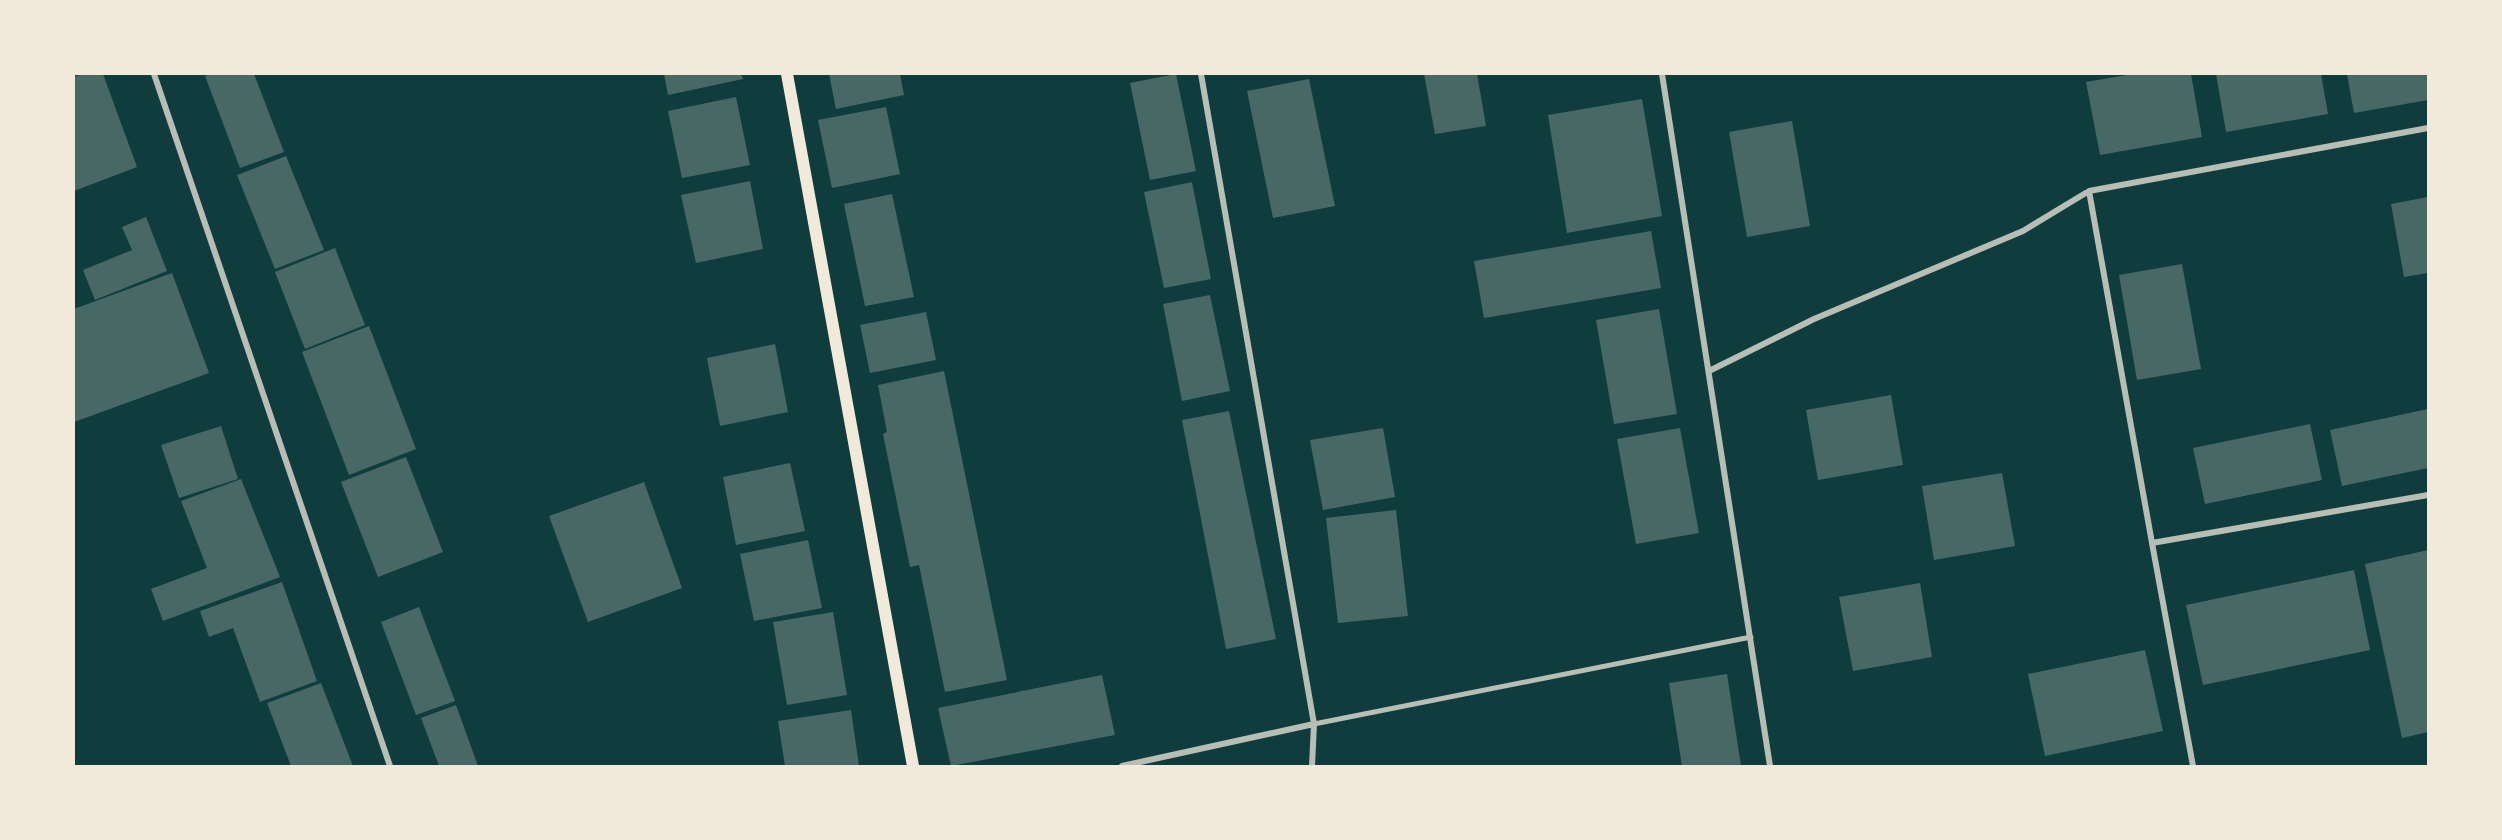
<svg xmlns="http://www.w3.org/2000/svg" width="2502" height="840" viewBox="0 0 2502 840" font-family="Ubuntu,sans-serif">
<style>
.building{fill:#486865}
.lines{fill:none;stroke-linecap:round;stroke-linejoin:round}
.pedestrian{stroke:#b8beb3;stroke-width:5}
.minor{stroke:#b8beb3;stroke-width:6}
.secondary{stroke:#f1e9da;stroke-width:12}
</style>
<rect width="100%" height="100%" fill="#0f3d3e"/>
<path class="building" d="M 82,74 L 103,74 L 137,167 L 74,191 L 74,77 Z
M 212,74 L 254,74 L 284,152 L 240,168 L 205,76 Z
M 664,74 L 741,74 L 743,79 L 668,95 Z
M 829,74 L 900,74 L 904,95 L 836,109 Z
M 1176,74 L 1196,171 L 1150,180 L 1130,83 Z
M 1424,74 L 1477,74 L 1486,126 L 1435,134 Z
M 2133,74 L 2191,74 L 2202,137 L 2100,155 L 2086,82 Z
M 2216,74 L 2321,74 L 2328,114 L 2226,132 Z
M 2347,74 L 2428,74 L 2428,100 L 2354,113 Z
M 1309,79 L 1335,206 L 1273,218 L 1247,91 Z
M 736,97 L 750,165 L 682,178 L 668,111 Z
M 1642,99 L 1662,216 L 1567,233 L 1548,115 Z
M 886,107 L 900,174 L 832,188 L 818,120 Z
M 1792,121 L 1810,226 L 1747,237 L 1729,132 Z
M 286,156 L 324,250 L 275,269 L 237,175 Z
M 750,181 L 763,249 L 696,263 L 681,195 Z
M 1192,182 L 1211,279 L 1164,288 L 1144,192 Z
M 892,194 L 914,297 L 865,306 L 844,204 Z
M 2428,197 L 2428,273 L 2404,277 L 2391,204 Z
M 146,217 L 167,271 L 95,300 L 83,270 L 132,250 L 122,227 Z
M 1651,231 L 1661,288 L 1484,318 L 1474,261 Z
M 335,248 L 365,325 L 305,349 L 275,272 Z
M 2182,264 L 2201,369 L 2137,380 L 2119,275 Z
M 172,273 L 209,373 L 74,422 L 74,309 Z
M 1210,295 L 1230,391 L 1182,401 L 1163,304 Z
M 1659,309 L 1677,414 L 1614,424 L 1596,320 Z
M 926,312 L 936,360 L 870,373 L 860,325 Z
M 369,326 L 416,449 L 349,475 L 302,352 Z
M 775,344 L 788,412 L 720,426 L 707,358 Z
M 944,371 L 1007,680 L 945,692 L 919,565 L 910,567 L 883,434 L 887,432 L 878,385 Z
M 1891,395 L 1903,465 L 1818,480 L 1806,410 Z
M 2428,409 L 2428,468 L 2342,486 L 2330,430 Z
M 1229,411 L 1276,639 L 1226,649 L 1182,420 Z
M 2310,424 L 2322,480 L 2205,504 L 2193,448 Z
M 221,426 L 238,479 L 179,498 L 161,445 Z
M 1383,428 L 1395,497 L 1323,510 L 1310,440 Z
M 1680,428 L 1699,533 L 1636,544 L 1617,439 Z
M 406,457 L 443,552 L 378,577 L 341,482 Z
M 790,463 L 805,531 L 736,545 L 723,477 Z
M 2002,473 L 2015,546 L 1934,560 L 1922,486 Z
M 241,479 L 280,577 L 163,621 L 151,589 L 207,568 L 181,501 Z
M 644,482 L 682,588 L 588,622 L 549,516 Z
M 1396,510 L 1408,616 L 1338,623 L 1326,518 Z
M 808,540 L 822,608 L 754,621 L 740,554 Z
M 2428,550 L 2428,732 L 2402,738 L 2365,564 Z
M 2354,570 L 2370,650 L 2203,685 L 2186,605 Z
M 282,582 L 317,681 L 260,702 L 233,628 L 209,637 L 200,611 Z
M 1920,583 L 1932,657 L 1853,671 L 1839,597 Z
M 419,607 L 455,701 L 416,715 L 381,622 Z
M 833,612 L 847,695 L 787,705 L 773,622 Z
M 2145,650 L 2163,731 L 2045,756 L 2028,674 Z
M 1727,674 L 1741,766 L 1682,766 L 1669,683 Z
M 1102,675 L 1115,735 L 951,766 L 938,708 Z
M 321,683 L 353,766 L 291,766 L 267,703 Z
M 456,705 L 478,766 L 439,766 L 421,718 Z
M 851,710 L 859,766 L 785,766 L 778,721 Z"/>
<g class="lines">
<path class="pedestrian" d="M 1314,724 L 1751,637"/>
<path class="minor" d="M 154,74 L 390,766
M 1201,74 L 1314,724 L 1312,766
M 1662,74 L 1770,766
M 2089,191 L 2152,543
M 1709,371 L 1814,319 L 2023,231 L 2089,191 L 2428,128
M 1122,766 L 1314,724
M 2193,766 L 2152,543 L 2428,495"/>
<path class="secondary" d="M 787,74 L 913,766"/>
</g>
<rect width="2502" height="840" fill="none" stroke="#f1e9da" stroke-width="150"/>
</svg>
